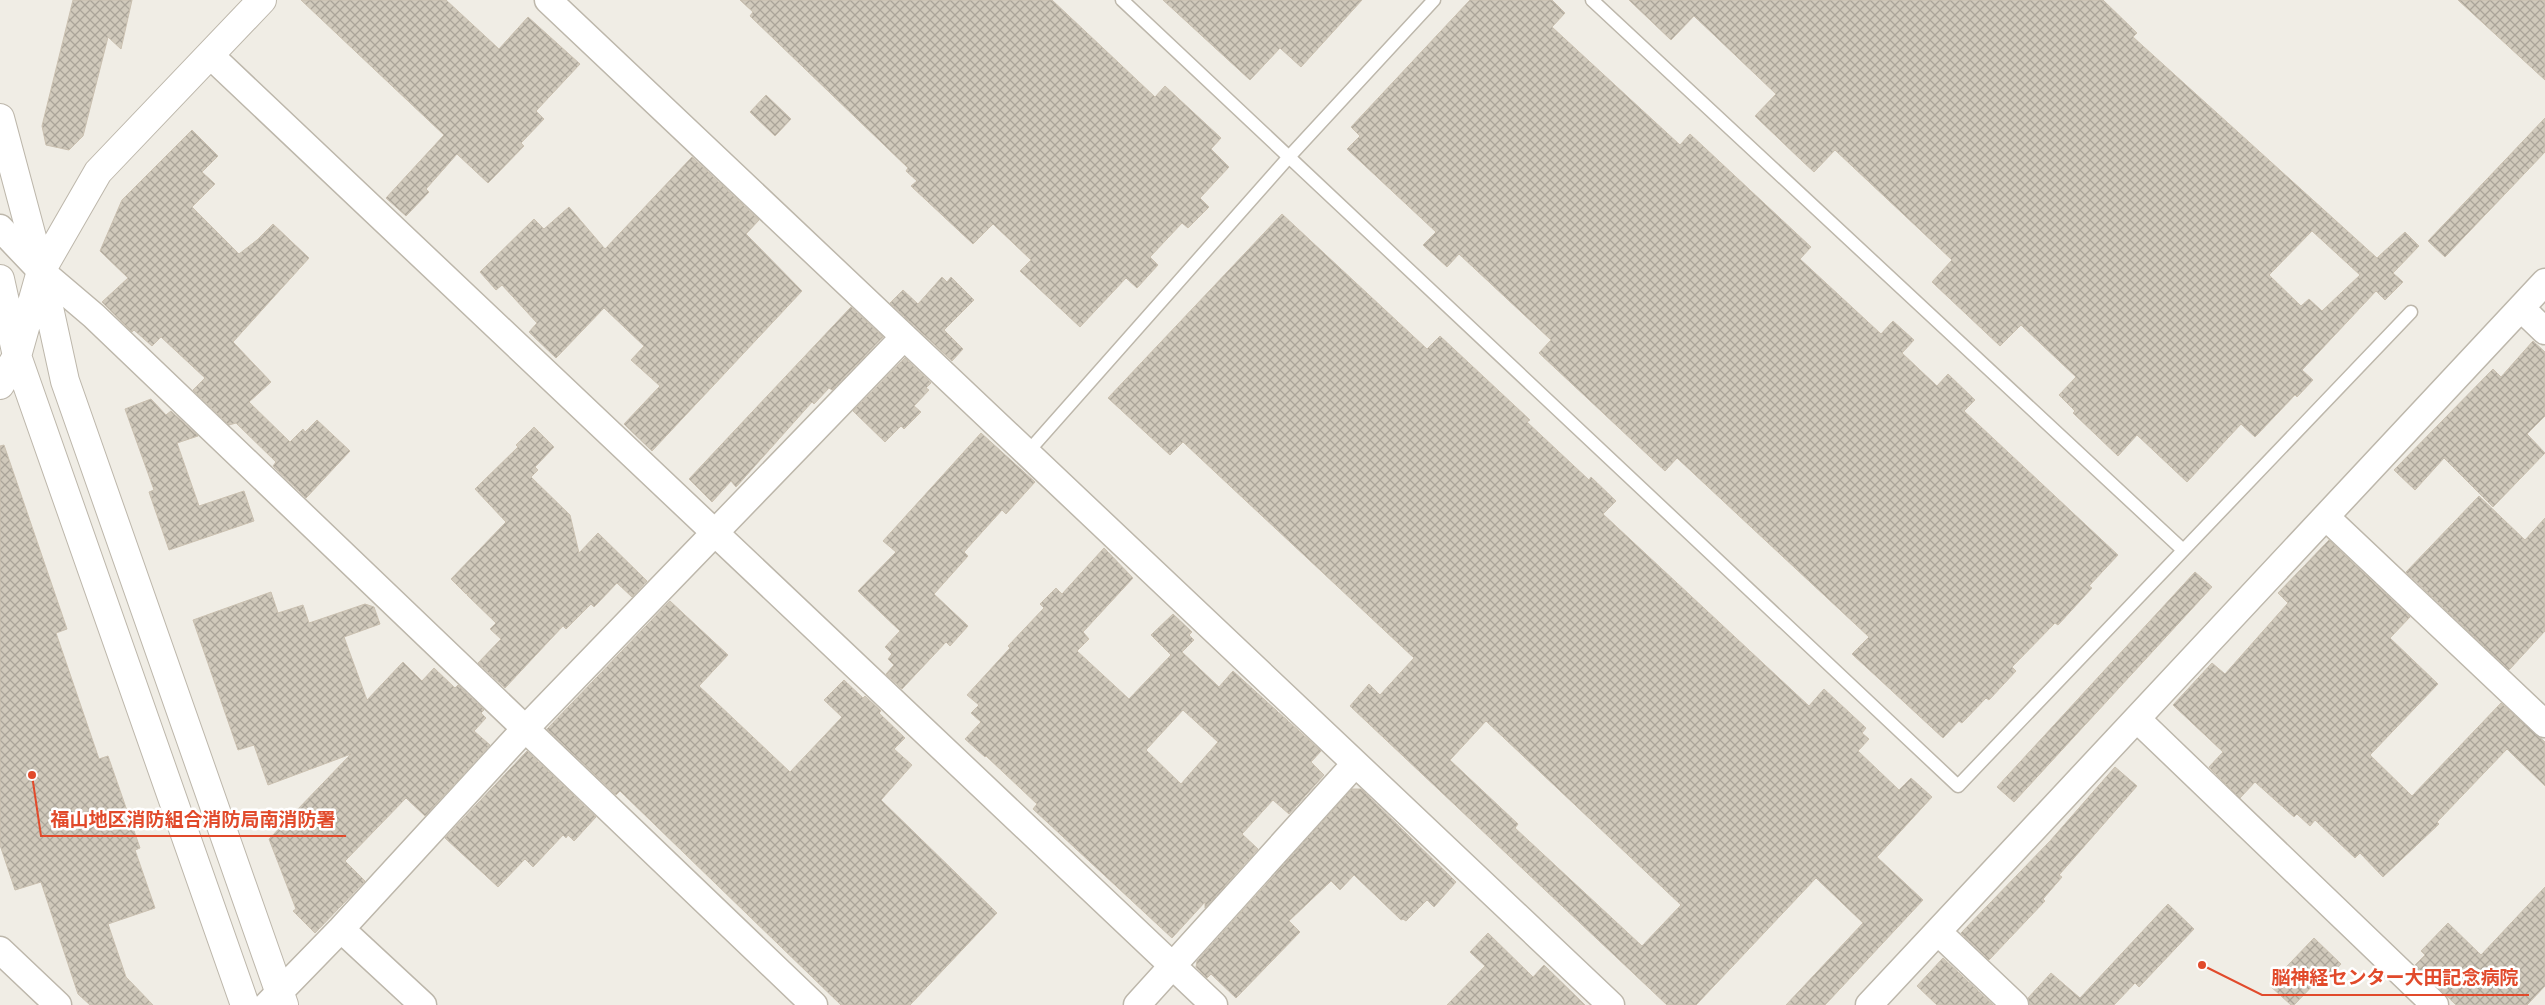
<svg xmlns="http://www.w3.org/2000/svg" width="2545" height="1005" viewBox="0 0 2545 1005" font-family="'Fira Sans Condensed','Noto Sans JP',sans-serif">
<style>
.building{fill:url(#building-cross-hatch);stroke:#cac0b0;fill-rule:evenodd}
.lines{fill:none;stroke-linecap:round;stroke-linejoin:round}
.service-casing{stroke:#bdb7ab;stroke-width:15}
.minor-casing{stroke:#bdb7ab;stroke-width:29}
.tertiary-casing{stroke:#bdb7ab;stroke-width:30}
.service{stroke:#fff;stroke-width:12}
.minor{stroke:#fff;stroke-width:26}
.tertiary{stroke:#fff;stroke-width:28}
.leader{fill:none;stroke:#e14a2b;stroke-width:2}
.callout-dot{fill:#e14a2b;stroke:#fff;stroke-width:2}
.callout-label{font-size:19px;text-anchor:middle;font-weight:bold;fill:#e14a2b;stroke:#fff;stroke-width:5;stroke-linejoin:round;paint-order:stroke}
</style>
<defs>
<pattern id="building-cross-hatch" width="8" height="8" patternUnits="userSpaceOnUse" patternTransform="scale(1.25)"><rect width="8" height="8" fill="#d0c9bb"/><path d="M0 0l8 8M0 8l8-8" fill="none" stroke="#aaa499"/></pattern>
</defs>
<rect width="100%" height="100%" fill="#f0ede5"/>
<path class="building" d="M 73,0 L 132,0 L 121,49 L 108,37 L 83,136 L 69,150 L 46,145 L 42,126 Z
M 301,0 L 446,0 L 499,49 L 528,17 L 580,64 L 536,111 L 544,119 L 521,143 L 524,146 L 488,183 L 457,154 L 426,189 L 429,192 L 406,216 L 386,198 L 444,135 Z
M 740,0 L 1052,0 L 1155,97 L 1165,86 L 1221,138 L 1211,149 L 1229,167 L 1200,198 L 1209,207 L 1188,228 L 1182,223 L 1150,257 L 1158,265 L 1137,288 L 1126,278 L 1080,327 L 1020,271 L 1031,260 L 993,224 L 973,244 L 911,186 L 917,181 L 906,171 L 908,168 L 750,16 L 753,12 Z
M 1163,0 L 1362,0 L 1301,67 L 1280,48 L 1250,80 Z
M 1470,0 L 1552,0 L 1565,13 L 1552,27 L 1680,145 L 1690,134 L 1811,247 L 1800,259 L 1881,334 L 1893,321 L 1914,340 L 1902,353 L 1937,386 L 1948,374 L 1975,400 L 1964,411 L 2118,555 L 2089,586 L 2092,588 L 2058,625 L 2055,623 L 2012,667 L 2016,671 L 1989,700 L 1986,698 L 1962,723 L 1959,721 L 1943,738 L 1852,654 L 1869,637 L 1677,458 L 1665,471 L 1539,353 L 1551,340 L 1459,254 L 1447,267 L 1423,245 L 1436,232 L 1347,149 L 1360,136 L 1351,127 Z
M 1629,0 L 2103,0 L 2137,33 L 2133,37 L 2377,258 L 2405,232 L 2419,246 L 2393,273 L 2403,282 L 2385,300 L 2376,291 L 2302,370 L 2313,380 L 2297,397 L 2295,395 L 2255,437 L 2241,424 L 2187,482 L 2137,435 L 2118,456 L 2073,413 L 2075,411 L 2059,395 L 2076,377 L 2021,325 L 2000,346 L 1932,282 L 1952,260 L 1835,150 L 1814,172 L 1801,160 L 1755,116 L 1776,94 L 1694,16 L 1671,40 ZM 2312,231 L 2360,275 L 2322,311 L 2309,299 L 2301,306 L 2269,275 Z
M 2458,0 L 2545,0 L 2545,80 Z
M 766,95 L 791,119 L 775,136 L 750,112 Z
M 2545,118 L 2545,152 L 2445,257 L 2428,241 Z
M 192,130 L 218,156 L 202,172 L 215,184 L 192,207 L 239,254 L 257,240 L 273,224 L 309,258 L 233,342 L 271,382 L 249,402 L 290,442 L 303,429 L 305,432 L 317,420 L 350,451 L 306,498 L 273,466 L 276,462 L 236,423 L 229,425 L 193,390 L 205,378 L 161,337 L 152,346 L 134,330 L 132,332 L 102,302 L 128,278 L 100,251 L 122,200 Z
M 692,157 L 759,220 L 746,234 L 802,291 L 652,451 L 624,424 L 660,386 L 631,360 L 644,346 L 604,308 L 556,358 L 529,332 L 537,323 L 502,285 L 496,290 L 480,272 L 534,219 L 544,229 L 569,207 L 605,249 Z
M 1282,214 L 1427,349 L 1440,336 L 1530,420 L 1527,422 L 1589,480 L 1591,477 L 1616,501 L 1603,514 L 1809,706 L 1824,689 L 1866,728 L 1862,733 L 1869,739 L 1858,751 L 1899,790 L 1911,778 L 1932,797 L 1877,857 L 1923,900 L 1825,1005 L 1786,1005 L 1863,923 L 1816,878 L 1696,1005 L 1667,1005 L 1350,706 L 1369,684 L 1380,695 L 1414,658 L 1183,442 L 1170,455 L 1108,398 ZM 1486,721 L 1681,905 L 1642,946 L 1515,828 L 1518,824 L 1450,760 Z
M 942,277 L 947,282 L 951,277 L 974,300 L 944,330 L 963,349 L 952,361 L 890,303 L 903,290 L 918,304 Z
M 851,307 L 883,337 L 832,390 L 829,388 L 814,404 L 812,402 L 736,487 L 731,481 L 712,502 L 689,479 Z
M 2533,341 L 2545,352 L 2545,416 L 2527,434 L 2545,453 L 2493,507 L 2444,458 L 2415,490 L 2394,470 L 2493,369 L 2501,377 Z
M 905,358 L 931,383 L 926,388 L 929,390 L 914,406 L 921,412 L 904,429 L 901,426 L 885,442 L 853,411 Z
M 151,399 L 166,415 L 171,411 L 198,436 L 177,443 L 199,506 L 244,491 L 254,521 L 169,550 L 149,492 L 154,490 L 125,409 Z
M 534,427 L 554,447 L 535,467 L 538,470 L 531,477 L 570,515 L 579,553 L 598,533 L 647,581 L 632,597 L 617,583 L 594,607 L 591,604 L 566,629 L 563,626 L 505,688 L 478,663 L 501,639 L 490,629 L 496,623 L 467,595 L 469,593 L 466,594 L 451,579 L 506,522 L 475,489 L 518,447 L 516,445 Z
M 981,433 L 1035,482 L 1006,514 L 1002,510 L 964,552 L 968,556 L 934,594 L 968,626 L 950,646 L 946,642 L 902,689 L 886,674 L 894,665 L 888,659 L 892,654 L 885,647 L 900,631 L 858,591 L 896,552 L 883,541 Z
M 4,445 L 67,629 L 56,633 L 99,759 L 108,756 L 140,848 L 135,850 L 155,908 L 108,924 L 126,977 L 153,1005 L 90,1005 L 78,994 L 41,882 L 15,890 L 0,845 L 0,446 Z
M 2479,496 L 2525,540 L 2545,518 L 2545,631 L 2509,670 L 2406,572 Z
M 2329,540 L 2410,617 L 2390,638 L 2438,684 L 2370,755 L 2412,796 L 2501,703 L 2545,742 L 2545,786 L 2507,749 L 2437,822 L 2439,824 L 2383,877 L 2360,853 L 2355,858 L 2315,820 L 2310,826 L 2297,814 L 2294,817 L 2255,782 L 2240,798 L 2209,767 L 2223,752 L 2173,705 L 2212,663 L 2225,674 L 2288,603 L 2278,593 Z
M 1104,548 L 1133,578 L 1083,632 L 1089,639 L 1077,651 L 1129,699 L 1171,655 L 1151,635 L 1173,614 L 1192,632 L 1189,635 L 1194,640 L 1182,652 L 1219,687 L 1233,671 L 1321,751 L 1311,762 L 1324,775 L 1289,814 L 1273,800 L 1242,834 L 1258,849 L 1205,908 L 1205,902 L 1172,938 L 1033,809 L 1037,804 L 986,756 L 985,757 L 965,739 L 981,722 L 971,713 L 979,705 L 967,695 L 1010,648 L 1008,646 L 1044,608 L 1040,604 L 1056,588 L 1062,594 ZM 1183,710 L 1218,742 L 1181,784 L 1146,750 Z
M 2195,572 L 2212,587 L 2014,802 L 1997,787 Z
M 271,592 L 278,613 L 303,605 L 309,623 L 365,604 L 374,607 L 380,624 L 344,637 L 367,700 L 403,662 L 422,681 L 434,668 L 455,688 L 458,685 L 484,710 L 481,713 L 486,718 L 474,731 L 490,745 L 425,816 L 406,798 L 345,861 L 365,881 L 315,933 L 293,911 L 296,909 L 269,839 L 351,754 L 268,785 L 254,745 L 238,750 L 193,620 Z
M 670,601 L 728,655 L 699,686 L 790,772 L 842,717 L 824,700 L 844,680 L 863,698 L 865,696 L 881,711 L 879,713 L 905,738 L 894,749 L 912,765 L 881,800 L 997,913 L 910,1005 L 841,1005 L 620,791 L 616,795 L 547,729 Z
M 527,751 L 596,817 L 574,841 L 568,835 L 566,838 L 563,835 L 533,867 L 525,859 L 498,887 L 445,838 Z
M 2115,767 L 2137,786 L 2059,875 L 2062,877 L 2043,899 L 2045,901 L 1989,960 L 1961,933 L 2050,841 Z
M 1352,789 L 1361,789 L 1456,882 L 1434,907 L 1427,900 L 1406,921 L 1403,919 L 1401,920 L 1354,875 L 1340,890 L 1331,881 L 1289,921 L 1300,932 L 1236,998 L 1211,974 L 1207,978 L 1196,967 L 1197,961 Z
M 2545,887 L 2545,986 L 2527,1005 L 2456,1005 L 2415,965 L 2425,955 L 2421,951 L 2448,923 L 2481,955 Z
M 2168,904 L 2194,929 L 2139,987 L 2135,983 L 2114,1005 L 2030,1005 L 2028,998 L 2051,973 L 2080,998 Z
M 1488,933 L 1533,977 L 1544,965 L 1585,1005 L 1447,1005 L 1485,966 L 1470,952 Z
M 2314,938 L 2341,964 L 2324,982 L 2320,978 L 2294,1005 L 2291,1005 L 2269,985 Z
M 1943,958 L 1993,1005 L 1937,1005 L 1917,986 Z"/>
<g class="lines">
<defs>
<path id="service" d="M 1122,0 L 1958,786 L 2411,312
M 1592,0 L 2183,550
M 1026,454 L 1288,158 L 1434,0"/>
<path id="minor" d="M 548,0 L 1611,1005
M 211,56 L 1214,1005
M 0,228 L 41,271 L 94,316 L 814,1005
M 2521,308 L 2545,331
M 2326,517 L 2545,724
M 2138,720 L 2435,1005
M 341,929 L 423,1005
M 1938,932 L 2015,1005
M 0,950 L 58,1005
M 267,1005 L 341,929 L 524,730 L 904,337
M 1137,1005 L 1355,764
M 1869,1005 L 2545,282"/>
<path id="tertiary" d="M 0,118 L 41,271 L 65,381 L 284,1005
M 0,279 L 17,356 L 245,1005
M 0,385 L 17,356 L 41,271 L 98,172 L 262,0"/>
</defs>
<use href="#service" class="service-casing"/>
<use href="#minor" class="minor-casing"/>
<use href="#tertiary" class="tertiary-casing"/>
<use href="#service" class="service"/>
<use href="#minor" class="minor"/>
<use href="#tertiary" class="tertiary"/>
</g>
<path class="leader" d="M32 775L41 836H346M2202 965L2262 995H2529"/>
<g class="callout-dot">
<circle cx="32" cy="775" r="5"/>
<circle cx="2202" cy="965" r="5"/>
</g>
<g class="callout-label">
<text x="193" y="826">福山地区消防組合消防局南消防署</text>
<text x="2395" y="984">脳神経センター大田記念病院</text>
</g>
</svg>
